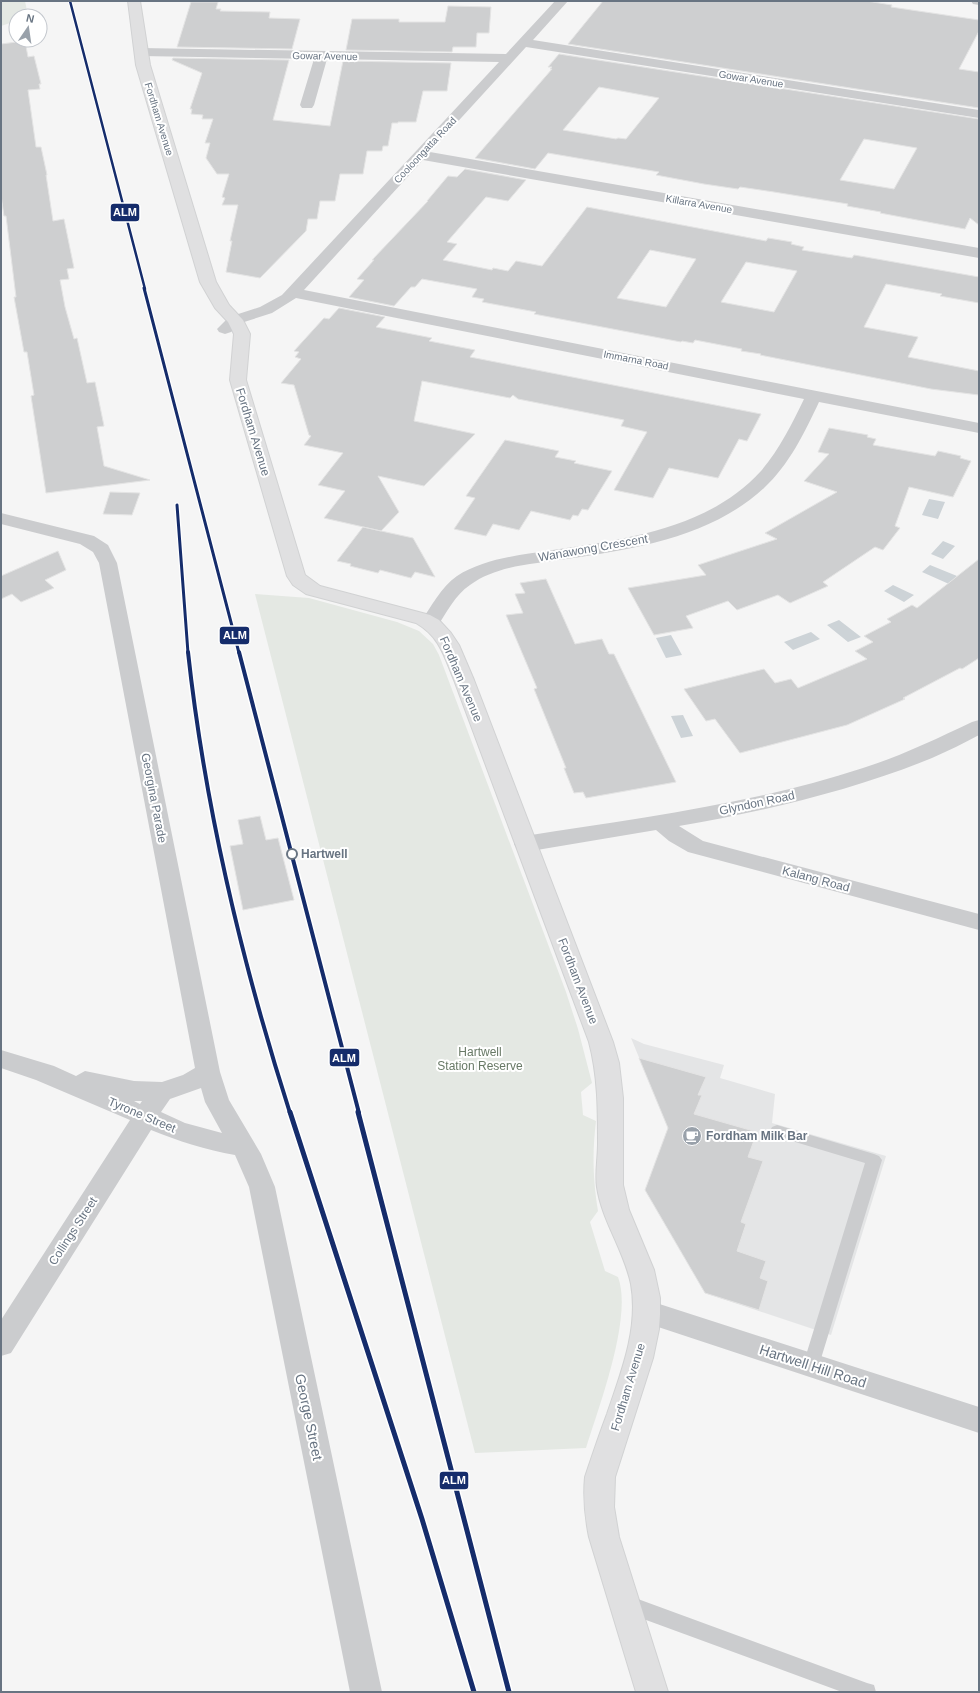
<svg xmlns="http://www.w3.org/2000/svg" width="980" height="1693" viewBox="0 0 980 1693" font-family="Arial,sans-serif">
<style>
.built{fill:#e4e5e6}
.green{fill:#e4e8e3}
.water{fill:#cdd3d7}
.building{fill:#cecfd0;stroke:#e4e4e4;fill-rule:evenodd}
.lines{fill:none;stroke-linecap:round;stroke-linejoin:round}
.secondary-casing{stroke:#d1d2d3;stroke-width:2}
.lane{fill:#cbccce;fill-rule:evenodd}
.street{fill:#cbccce;fill-rule:evenodd}
.secondary{fill:#e0e0e1;fill-rule:evenodd}
.rail-1-far3-casing{stroke:#fff;stroke-width:4.5}
.rail-1-far2-casing{stroke:#fff;stroke-width:5.5}
.rail-1-far1-casing{stroke:#fff;stroke-width:7}
.rail-1-casing{stroke:#fff;stroke-width:8}
.rail-1-far3{stroke:#152c6b;stroke-width:2.5}
.rail-1-far2{stroke:#152c6b;stroke-width:3}
.rail-1-far1{stroke:#152c6b;stroke-width:4}
.rail-1{stroke:#152c6b;stroke-width:5}
.stop-dot{fill:#fff;stroke:#687482;stroke-width:2}
.labels{text-anchor:middle;dominant-baseline:central;stroke-width:4;stroke-linejoin:round;paint-order:stroke}
.far-street-label{font-size:10px;fill:#687482;stroke:#fff}
.street-label{font-size:12px;fill:#687482;stroke:#fff}
.stop-label{font-size:12px;font-weight:bold;fill:#687482;stroke:#fff;text-anchor:start}
.park-label{font-size:12px;fill:#687966;stroke:#fff}
.poi-label{font-size:12px;font-weight:bold;fill:#687482;stroke:#fff;text-anchor:start}
.near-street-label{font-size:14px;fill:#687482;stroke:#fff}
.line-badge{stroke:#fff;stroke-width:1.5}
.badge-label{font-size:11px;text-anchor:middle;font-weight:bold;fill:#fff}
</style>
<rect width="100%" height="100%" fill="#f5f5f5"/>
<path class="built" d="M 631,1038 L 644,1044 L 724,1065 L 720,1078 L 775,1094 L 772,1123 L 886,1156 L 831,1335 L 705,1293 L 663,1220 L 653,1169 L 668,1128 Z"/>
<path class="green" d="M 1,1 L 25,1 L 28,16 L 16,16 L 16,21 L 1,26 Z
M 255,594 L 309,598 L 397,622 L 419,631 L 433,644 L 439,655 L 566,992 L 578,1029 L 592,1083 L 581,1092 L 583,1115 L 596,1121 C 592,1154 593,1179 598,1211 L 590,1222 L 605,1271 L 618,1277 C 633,1317 599,1406 586,1448 L 475,1453 Z"/>
<path class="water" d="M 929,499 L 945,502 L 938,519 L 922,515 Z
M 943,541 L 955,546 L 943,559 L 931,554 Z
M 930,565 L 957,576 L 949,584 L 922,572 Z
M 893,585 L 914,595 L 904,602 L 884,591 Z
M 839,620 L 861,637 L 848,642 L 827,625 Z
M 811,632 L 820,639 L 793,650 L 784,642 Z
M 671,635 L 682,655 L 666,658 L 656,638 Z
M 683,715 L 693,736 L 681,738 L 671,716 Z"/>
<path class="building" d="M 603,1 L 866,1 L 892,5 L 891,7 L 979,20 L 979,31 L 959,69 L 979,72 L 979,108 L 568,44 Z
M 191,2 L 218,2 L 216,9 L 221,9 L 220,11 L 270,12 L 269,18 L 300,19 L 292,49 L 177,47 Z
M 448,6 L 491,7 L 489,33 L 477,33 L 476,47 L 453,47 L 452,52 L 346,50 L 352,19 L 399,19 L 399,22 L 445,22 Z
M 25,41 L 28,57 L 34,56 L 41,84 L 39,84 L 40,89 L 28,90 L 36,147 L 41,147 L 47,175 L 46,175 L 53,221 L 64,219 L 74,268 L 67,269 L 69,279 L 60,280 L 65,307 L 74,339 L 77,338 L 87,383 L 95,382 L 104,426 L 97,427 L 104,466 L 150,480 L 46,493 L 31,396 L 34,395 L 27,352 L 24,352 L 14,297 L 16,297 L 6,216 L 4,216 L 1,195 L 1,44 Z
M 559,54 L 979,119 L 979,225 L 970,218 L 965,229 L 880,213 L 881,212 L 847,206 L 848,204 L 774,192 L 740,187 L 738,189 L 704,184 L 656,175 L 659,172 L 548,153 L 535,169 L 475,158 L 552,69 L 550,69 L 552,67 L 548,67 ZM 599,87 L 659,98 L 626,139 L 618,138 L 616,139 L 563,130 ZM 864,139 L 917,148 L 894,189 L 840,180 Z
M 173,58 L 289,60 L 273,120 L 330,126 L 343,61 L 451,63 L 447,91 L 423,91 L 416,122 L 398,122 L 398,123 L 392,123 L 388,146 L 383,146 L 382,151 L 367,151 L 363,174 L 340,174 L 335,201 L 320,201 L 317,219 L 308,219 L 306,231 L 260,278 L 226,272 L 232,241 L 230,241 L 238,205 L 222,205 L 225,198 L 222,197 L 229,174 L 217,174 L 206,158 L 210,143 L 205,143 L 213,119 L 202,119 L 203,115 L 191,114 L 192,109 L 190,109 L 202,73 L 172,60 Z
M 465,169 L 526,180 L 508,201 L 486,197 L 447,242 L 457,244 L 443,260 L 492,270 L 493,268 L 508,271 L 516,261 L 542,266 L 587,207 L 766,241 L 768,238 L 792,242 L 791,244 L 804,247 L 802,250 L 852,258 L 854,255 L 979,277 L 979,303 L 940,296 L 942,294 L 886,284 L 864,327 L 918,337 L 908,357 L 979,371 L 979,395 L 931,389 L 760,355 L 761,354 L 741,351 L 742,349 L 695,340 L 693,343 L 682,341 L 681,342 L 534,314 L 536,312 L 482,302 L 484,299 L 472,297 L 477,289 L 422,279 L 415,287 L 411,287 L 394,306 L 349,297 L 364,280 L 357,279 L 374,260 L 372,260 L 428,201 L 427,201 L 448,176 L 457,177 ZM 650,250 L 696,259 L 666,307 L 617,298 ZM 746,262 L 797,271 L 774,312 L 721,302 Z
M 339,308 L 385,317 L 376,327 L 432,338 L 429,341 L 475,350 L 470,357 L 761,414 L 747,441 L 739,439 L 718,478 L 669,468 L 653,498 L 614,490 L 647,432 L 621,426 L 624,420 L 518,399 L 513,395 L 510,398 L 422,381 L 414,421 L 475,434 L 424,486 L 378,476 L 399,512 L 381,531 L 324,518 L 345,491 L 318,485 L 343,453 L 304,445 L 311,436 L 309,435 L 294,385 L 281,383 L 301,359 L 295,357 L 299,352 L 294,351 L 324,318 L 329,319 Z
M 829,428 L 868,435 L 867,437 L 876,439 L 873,445 L 935,456 L 938,451 L 961,456 L 960,458 L 971,461 L 953,497 L 909,487 L 895,526 L 900,528 L 883,550 L 875,547 L 823,582 L 828,586 L 790,603 L 778,595 L 737,610 L 728,601 L 686,616 L 693,628 L 654,635 L 628,588 L 706,575 L 698,565 L 777,539 L 765,533 L 837,492 L 804,481 L 829,454 L 818,452 Z
M 505,440 L 559,451 L 555,457 L 576,461 L 574,463 L 612,471 L 588,510 L 582,509 L 578,516 L 573,515 L 570,520 L 531,511 L 519,530 L 493,524 L 486,536 L 454,529 L 475,498 L 466,496 Z
M 110,492 L 140,493 L 132,515 L 103,514 Z
M 363,527 L 413,538 L 435,577 L 415,572 L 411,578 L 380,570 L 378,573 L 350,566 L 351,564 L 337,561 Z
M 58,551 L 66,570 L 45,580 L 54,588 L 21,602 L 12,594 L 1,599 L 1,576 Z
M 979,559 L 979,658 L 962,669 L 960,668 L 903,698 L 905,699 L 847,725 L 740,753 L 715,719 L 706,721 L 684,689 L 764,669 L 775,683 L 791,679 L 798,688 L 867,659 L 855,651 L 873,642 L 864,636 L 891,622 L 887,619 L 912,605 L 917,608 Z
M 546,579 L 575,644 L 602,639 L 609,654 L 614,654 L 676,782 L 586,798 L 583,792 L 574,793 L 564,768 L 566,768 L 534,689 L 537,688 L 506,615 L 523,613 L 515,594 L 525,593 L 520,583 Z
M 260,816 L 266,840 L 278,838 L 294,900 L 243,910 L 230,846 L 243,844 L 238,820 Z
M 639,1058 L 706,1077 L 698,1095 L 702,1095 L 694,1114 L 757,1132 L 748,1157 L 763,1161 L 741,1222 L 746,1224 L 737,1251 L 766,1261 L 760,1278 L 768,1281 L 759,1310 L 705,1293 L 645,1190 L 668,1128 Z"/>
<g class="lines">
<defs>
<path id="secondary" d="M 128,1 L 140,1 L 150,65 L 216,282 L 229,305 L 243,320 L 250,334 L 246,380 L 305,575 L 320,586 L 430,615 L 439,620 L 451,633 L 459,645 L 474,680 L 613,1042 L 619,1063 L 623,1098 L 623,1185 L 629,1210 L 654,1270 L 660,1298 L 660,1314 L 659,1329 L 653,1358 L 615,1477 L 614,1507 L 619,1537 L 668,1692 L 636,1692 L 589,1537 C 585,1517 583,1498 585,1477 C 592,1456 599,1435 607,1414 C 621,1373 639,1328 631,1284 C 624,1250 602,1221 597,1187 C 595,1173 598,1158 598,1144 C 598,1109 598,1076 589,1042 L 454,680 C 444,656 440,637 416,623 L 306,594 L 293,585 L 287,576 L 230,380 L 234,334 L 228,322 L 215,308 L 200,282 L 136,65 Z"/>
</defs>
<use href="#secondary" class="secondary-casing"/>
<path class="lane" d="M 777,1125 L 874,1154 L 879,1156 L 882,1160 L 819,1365 L 817,1370 L 811,1372 L 805,1370 L 803,1365 L 865,1163 L 772,1135 L 770,1131 L 772,1127 Z
M 627,1595 L 867,1683 L 874,1685 L 876,1692 L 842,1692 L 627,1613 L 621,1610 L 618,1604 L 621,1598 Z"/>
<path class="street" d="M 555,1 L 568,1 L 533,40 L 979,110 L 979,118 L 526,47 L 430,152 L 979,248 L 979,258 L 423,160 L 304,290 L 979,423 L 979,433 L 819,402 C 805,432 789,465 764,488 C 711,537 635,549 566,559 C 534,564 497,565 470,585 C 455,595 447,612 437,627 L 430,629 L 423,627 L 420,623 C 431,607 441,587 457,576 C 485,558 521,555 553,550 C 626,539 708,529 761,471 C 779,450 792,424 804,399 L 296,298 L 272,313 L 241,323 L 231,332 L 225,334 L 219,332 L 217,329 L 229,317 L 260,307 L 282,295 L 499,62 L 327,59 L 314,105 L 312,108 L 302,108 L 300,105 L 314,59 L 141,56 L 136,55 L 135,52 L 136,49 L 141,48 L 506,54 Z
M 971,1 L 979,1 L 979,5 L 973,4 Z
M 1,513 L 94,536 L 108,545 L 117,563 L 220,1072 L 229,1100 L 261,1154 L 275,1187 L 382,1692 L 350,1692 L 249,1187 L 235,1155 C 206,1150 178,1141 151,1130 L 11,1353 L 1,1356 L 1,1320 L 130,1120 L 36,1080 L 1,1068 L 1,1050 L 54,1066 L 76,1076 L 85,1071 L 134,1081 L 162,1082 L 183,1075 L 195,1068 L 99,563 L 93,552 L 80,544 L 1,524 ZM 201,1088 L 205,1102 L 222,1133 L 185,1123 L 161,1112 L 170,1099 ZM 134,1101 L 142,1101 L 140,1104 Z
M 979,720 L 979,735 C 964,743 948,751 932,758 C 851,791 765,811 679,826 L 703,841 L 979,914 L 979,930 L 688,852 L 669,841 L 656,830 L 525,852 L 517,849 L 514,844 L 517,839 L 525,836 C 638,818 754,804 863,768 C 901,756 936,739 972,722 Z
M 647,1300 L 979,1407 L 979,1433 L 637,1320 L 633,1312 L 637,1304 Z"/>
<use href="#secondary" class="secondary"/>
<defs>
<path id="rail-1-far3" d="M 70,1 L 145,289"/>
<path id="rail-1-far2" d="M 144,288 L 239,653
M 177,505 L 188,653"/>
<path id="rail-1-far1" d="M 188,652 C 205,808 242,963 290,1113
M 239,652 L 359,1113"/>
<path id="rail-1" d="M 290,1112 L 422,1519 L 474,1692
M 358,1112 L 509,1692"/>
</defs>
<use href="#rail-1-far3" class="rail-1-far3-casing"/>
<use href="#rail-1-far2" class="rail-1-far2-casing"/>
<use href="#rail-1-far1" class="rail-1-far1-casing"/>
<use href="#rail-1" class="rail-1-casing"/>
<use href="#rail-1-far3" class="rail-1-far3"/>
<use href="#rail-1-far2" class="rail-1-far2"/>
<use href="#rail-1-far1" class="rail-1-far1"/>
<use href="#rail-1" class="rail-1"/>
</g>
<defs>
<symbol id="cafe-disc" viewBox="-11 -11 22 22"><circle r="9.5" fill="#99a1aa" stroke="#fff"/><path d="M-5.5-4.5H6V0H3Q3 3.5 0 3.5H-2.5Q-5.5 3.5-5.5 0ZM3-3.2v2h1.7v-2ZM-6 4.5H4V6H-6Z" fill="#fff"/></symbol>
</defs>
<g fill-rule="evenodd">
<use href="#cafe-disc" x="681" y="1125" width="22" height="22"/>
</g>
<circle class="stop-dot" cx="292" cy="854" r="5"/>
<g class="labels">
<g class="far-street-label">
<text transform="translate(325 56) rotate(1)">Gowar Avenue</text>
<text transform="translate(751 79) rotate(9)">Gowar Avenue</text>
<text transform="translate(159 119) rotate(73)">Fordham Avenue</text>
<text transform="translate(425 150) rotate(-47)">Cooloongatta Road</text>
<text transform="translate(699 204) rotate(10)">Killarra Avenue</text>
<text transform="translate(636 360) rotate(11)">Immarna Road</text>
</g>
<g class="street-label">
<text transform="translate(253 432) rotate(73)">Fordham Avenue</text>
<text transform="translate(593 548) rotate(-10)">Wanawong Crescent</text>
<text transform="translate(461 679) rotate(67)">Fordham Avenue</text>
<text transform="translate(154 798) rotate(79)">Georgina Parade</text>
<text transform="translate(757 803) rotate(-12)">Glyndon Road</text>
<text transform="translate(816 879) rotate(15)">Kalang Road</text>
<text transform="translate(578 981) rotate(69)">Fordham Avenue</text>
<text transform="translate(142 1115) rotate(23)">Tyrone Street</text>
<text transform="translate(73 1231) rotate(-57)">Collings Street</text>
<text transform="translate(628 1387) rotate(-73)">Fordham Avenue</text>
</g>
<g class="stop-label">
<text x="301" y="854">Hartwell</text>
</g>
<g class="park-label">
<text x="480" y="1052">Hartwell<tspan x="480" dy="14">Station Reserve</tspan></text>
</g>
<g class="poi-label">
<text x="706" y="1136">Fordham Milk Bar</text>
</g>
<g class="near-street-label">
<text transform="translate(813 1366) rotate(18)">Hartwell Hill Road</text>
<text transform="translate(309 1417) rotate(78)">George Street</text>
</g>
</g>
<g class="line-badge">
<rect x="110" y="203" width="30" height="19" rx="4" fill="#152c6b"/>
<rect x="219" y="626" width="31" height="19" rx="4" fill="#152c6b"/>
<rect x="329" y="1048" width="31" height="19" rx="4" fill="#152c6b"/>
<rect x="439" y="1471" width="30" height="19" rx="4" fill="#152c6b"/>
</g>
<g class="badge-label">
<text x="125" y="216">ALM</text>
<text x="235" y="639">ALM</text>
<text x="344" y="1062">ALM</text>
<text x="454" y="1484">ALM</text>
</g>
<rect width="980" height="1693" fill="none" stroke="#687482" stroke-width="4"/>
<g transform="translate(28 28) rotate(13)"><circle r="19" fill="#ffffff" stroke="#c3c7cd"/>
<path d="M0-3L7 15L0 10L-7 15Z" fill="#99a1aa"/>
<text y="-6" font-size="11" font-weight="bold" text-anchor="middle" fill="#687482">N</text>
</g>
</svg>
